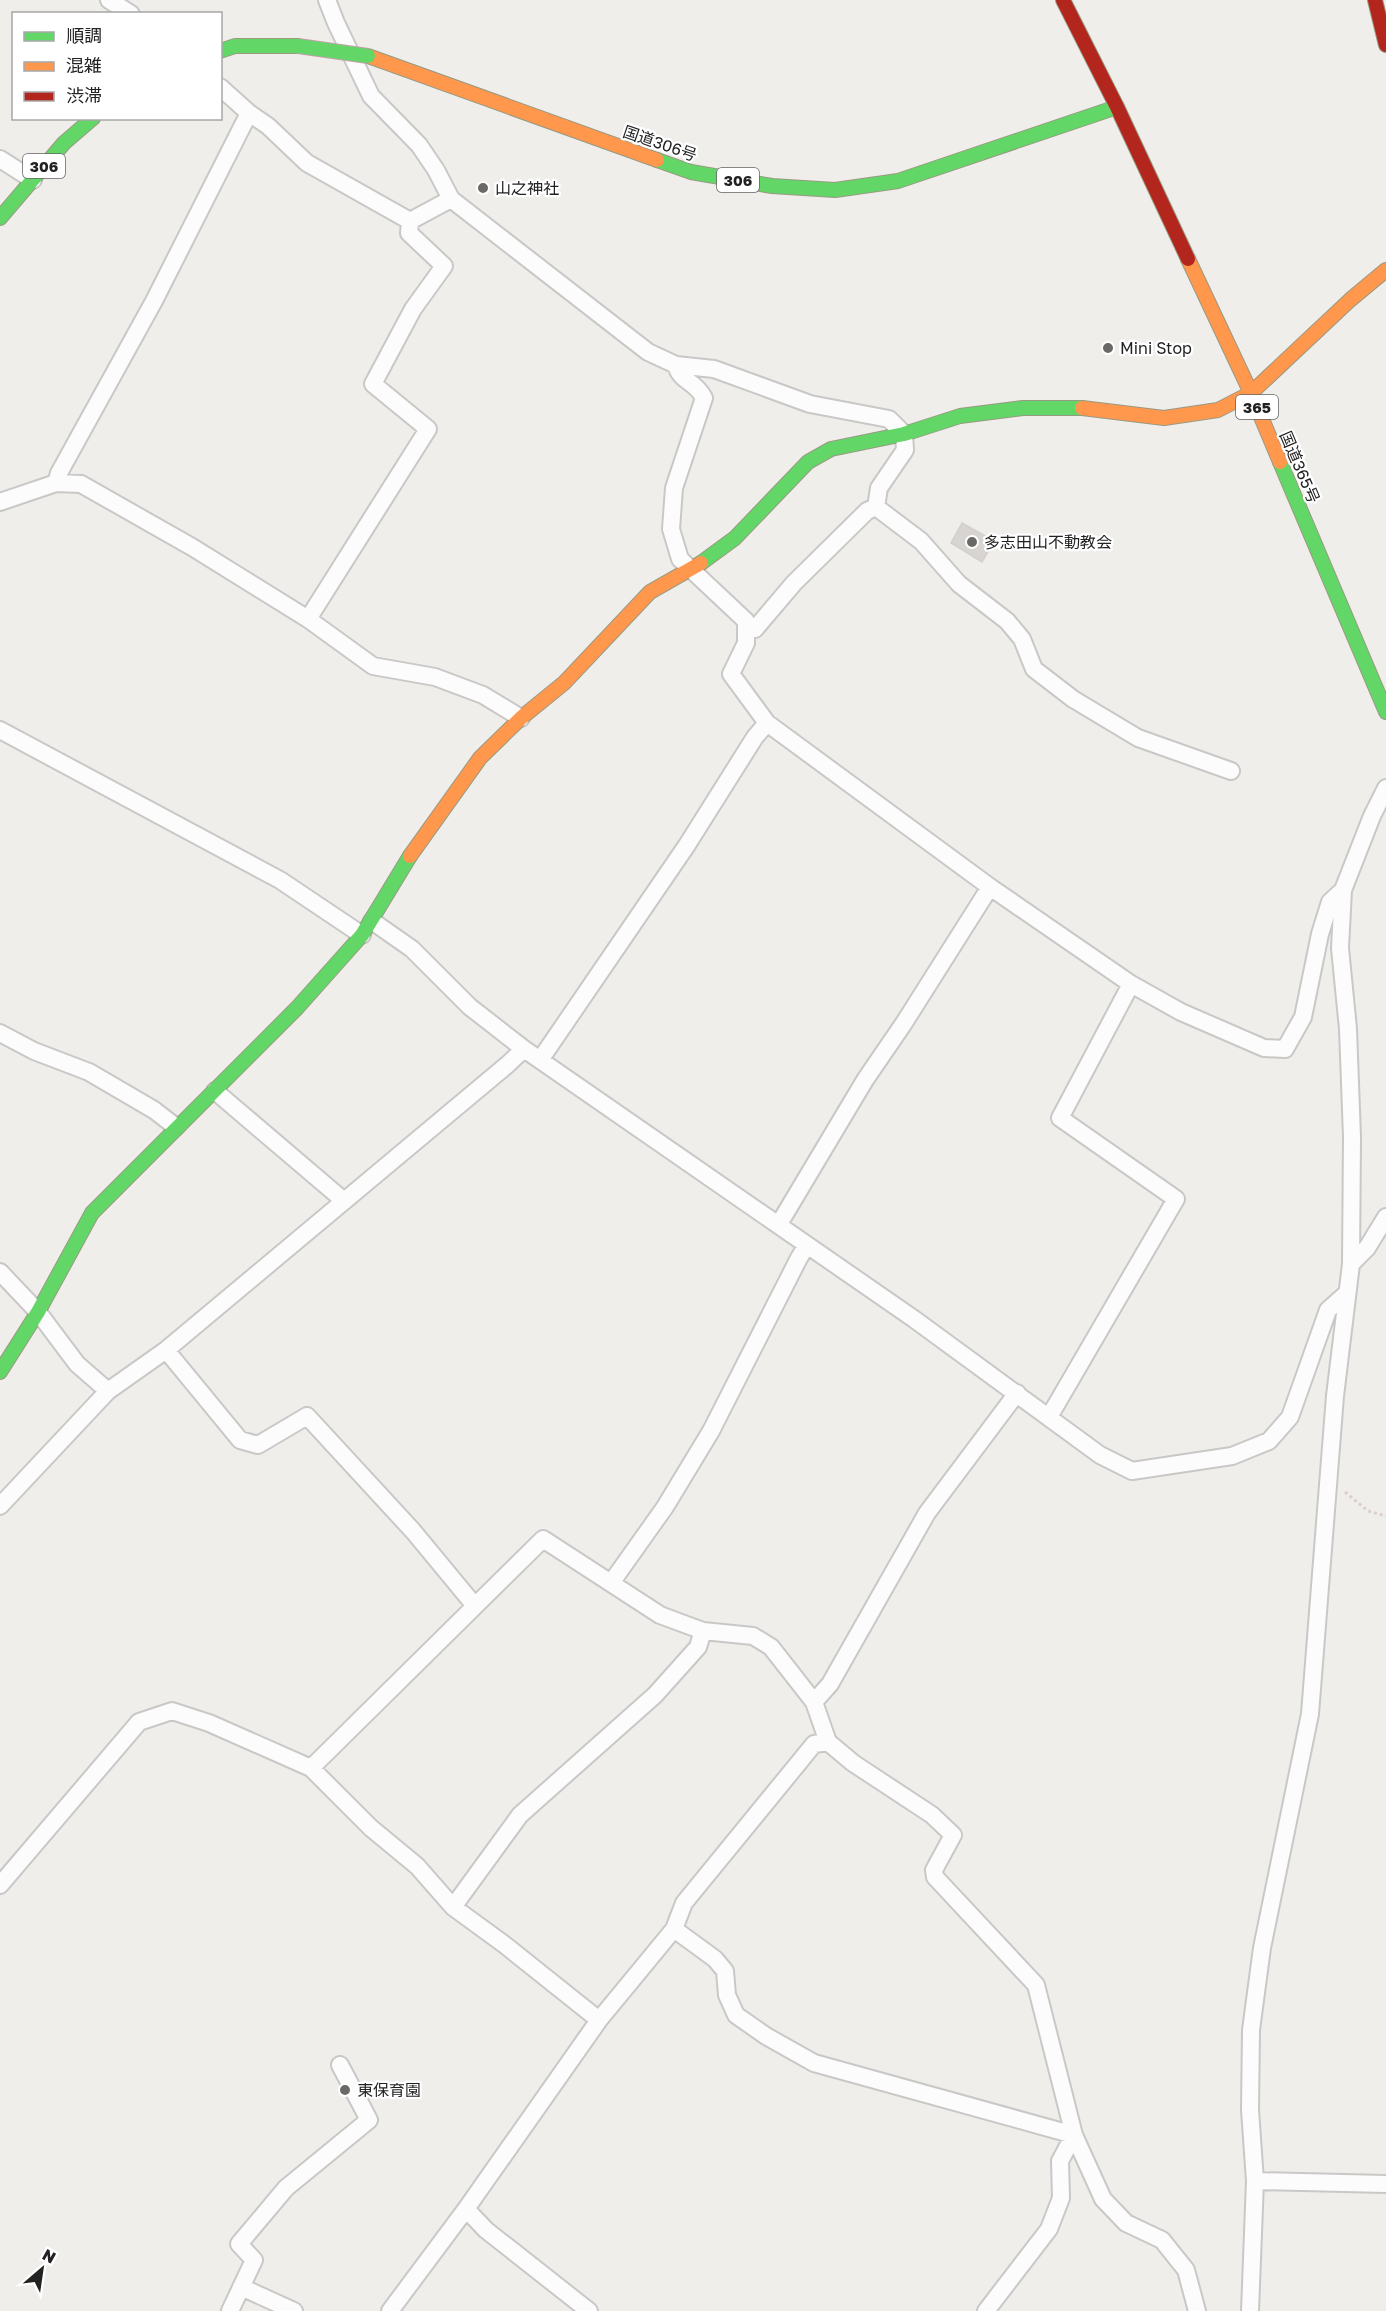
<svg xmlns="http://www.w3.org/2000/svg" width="1386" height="2311" viewBox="0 0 1386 2311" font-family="'Golos Text','Noto Sans JP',sans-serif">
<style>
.building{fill:#d7d4d2;stroke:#d3d0cc;stroke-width:1.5}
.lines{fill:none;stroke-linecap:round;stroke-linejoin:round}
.street-casing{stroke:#c9c8c7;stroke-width:20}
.fast-casing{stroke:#999a82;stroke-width:16}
.slow-casing{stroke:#999a82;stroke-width:16}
.jam-casing{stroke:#999a82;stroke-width:16}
.path{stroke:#dccecd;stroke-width:3;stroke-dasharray:3 3;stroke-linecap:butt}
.street{stroke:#fdfcfc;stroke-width:16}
.fast{stroke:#63d668;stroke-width:14}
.slow{stroke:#ff974d;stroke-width:14}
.jam{stroke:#b3261e;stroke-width:14}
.fast-bridge-casing{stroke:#c5a2ac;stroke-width:16;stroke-linecap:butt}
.fast-bridge{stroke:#63d668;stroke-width:14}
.poi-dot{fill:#6a6968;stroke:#fff;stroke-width:2}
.labels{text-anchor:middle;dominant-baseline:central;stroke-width:4.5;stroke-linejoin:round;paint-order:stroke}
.shield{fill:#fff;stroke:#646464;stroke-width:1.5}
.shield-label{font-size:15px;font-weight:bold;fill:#222}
.street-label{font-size:16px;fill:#222;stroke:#fff}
.poi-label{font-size:16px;fill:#222;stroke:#fff;text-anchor:start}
</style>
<rect width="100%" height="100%" fill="#f0eeeb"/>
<path class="building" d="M 962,523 L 994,541 L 982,562 L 951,543 Z"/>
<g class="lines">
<defs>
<path id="street" d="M 109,0 L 131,14
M 327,0 L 336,23 L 371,96 L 419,145 L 436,170 L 451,199 L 648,352 L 676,365 L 714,369 L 810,404 L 889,419 L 904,434 L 905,450 L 879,488 L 876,507
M 220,87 L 249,113 L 268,126 L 307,163 L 410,221 L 451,199
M 0,159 L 33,180
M 676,365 C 681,383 695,380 704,398 L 674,488 L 671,529 L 680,559 L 746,621 L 746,643 L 731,674 L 767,723 L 990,887 L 1131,984 L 1181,1012 L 1264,1048 L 1285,1049 L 1303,1017 L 1320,934 L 1330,902 L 1343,890
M 56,483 L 59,473 L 154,301 L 249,113
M 0,502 L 56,483 L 81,484 L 192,547 L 308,619 L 373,666 L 435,677 L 483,695 L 521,718
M 308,619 L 428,429 L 373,384 L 413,309 L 444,266 L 409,233 L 410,221
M 746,630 L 755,629 L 794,583 L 867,511 L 876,507 L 921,541 L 959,584 L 1007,621 L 1022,639 L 1034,669 L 1073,699 L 1138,738 L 1231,771
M 0,730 L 280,880 L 362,935
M 372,921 L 412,949 L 470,1007 L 524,1049 L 914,1319 L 1100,1455 L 1132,1471 L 1232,1456 L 1269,1441 L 1290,1417 L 1328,1310 L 1346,1294
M 0,1033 L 34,1051 L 89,1072 L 154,1110 L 176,1127
M 540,1060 L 687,845 L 755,737 L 767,723
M 215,1091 L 343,1200
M 779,1224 L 865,1080 L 904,1023 L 990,887
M 1351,1264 L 1367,1248 L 1386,1217
M 0,1272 L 38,1312 L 77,1364 L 108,1391
M 166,1350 L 240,1440 L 258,1445 L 307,1416 L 413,1531 L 475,1606
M 1049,1417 L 1176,1199 L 1060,1118 L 1131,984
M 0,1506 L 108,1391 L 166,1350 L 507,1065 L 524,1049
M 611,1583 L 665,1507 L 711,1431 L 799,1258 L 807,1245
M 814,1702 L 830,1684 L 927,1513 L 1017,1393
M 0,1885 L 139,1722 L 172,1711 L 209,1723 L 311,1768
M 453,1907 L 520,1815 L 655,1695 L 698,1647 L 703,1631
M 674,1929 L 715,1959 L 725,1971 L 727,1995 L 736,2015 L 766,2036 L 814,2063 L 1074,2135
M 599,2020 L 505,1945 L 453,1907 L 417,1866 L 371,1828 L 311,1768 L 543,1539 L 660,1615 L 703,1631 L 753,1636 L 771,1647 L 814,1702 L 828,1742 L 853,1763 L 932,1815 L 953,1835 L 934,1870 L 935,1877 L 1036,1985 L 1074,2135 L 1103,2199 L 1126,2223 L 1162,2240 L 1186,2270 L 1197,2311
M 1255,2181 L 1386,2184
M 466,2209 L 486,2230 L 589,2311
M 241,2287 L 294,2311
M 230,2311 L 254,2260 L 239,2244 L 286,2188 L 369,2120 L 340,2065
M 390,2311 L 466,2209 L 599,2020 L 674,1929 L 684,1903 L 814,1744 L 828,1742
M 986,2311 L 1049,2229 L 1061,2198 L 1060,2161 L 1074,2135
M 1250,2311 L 1255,2181 L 1250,2110 L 1251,2030 L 1262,1948 L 1310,1714 L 1335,1396 L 1351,1264 L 1352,1137 L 1348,1029 L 1340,948 L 1343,890 L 1372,816 L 1386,788"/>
<path id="fast" d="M 220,51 L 235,46 L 298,46
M 657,160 L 691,172 L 772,186 L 835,190 L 898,181 L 1117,107
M 0,218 L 64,143 L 93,118
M 1280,462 L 1386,712
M 701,563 L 735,538 L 808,462 L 831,449 L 904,434 L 960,416 L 1023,408 L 1082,408
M 0,1372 L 38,1312 L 92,1213 L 297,1008 L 362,935 L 410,856"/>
<path id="slow" d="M 368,56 L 657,160
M 1188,259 L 1251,393 L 1280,462
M 1082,408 L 1164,418 L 1218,410 L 1251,393 L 1350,300 L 1386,270
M 410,856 L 480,758 L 521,718 L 564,683 L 650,592 L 701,563"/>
<path id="jam" d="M 1063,0 L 1117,107 L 1188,259
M 1375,0 L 1386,45"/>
</defs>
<use href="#street" class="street-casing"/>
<use href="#fast" class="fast-casing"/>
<use href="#slow" class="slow-casing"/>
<use href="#jam" class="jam-casing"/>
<path class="path" d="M 1345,1492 L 1368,1511 L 1386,1516"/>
<use href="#street" class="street"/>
<use href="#fast" class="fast"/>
<use href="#slow" class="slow"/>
<use href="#jam" class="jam"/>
<defs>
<path id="fast-bridge" d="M 298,46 L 368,56"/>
</defs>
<use href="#fast-bridge" class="fast-bridge-casing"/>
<use href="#fast-bridge" class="fast-bridge"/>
</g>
<g class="poi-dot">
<circle cx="483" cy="188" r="6"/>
<circle cx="1108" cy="348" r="6"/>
<circle cx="972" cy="542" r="6"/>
<circle cx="345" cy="2090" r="6"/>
</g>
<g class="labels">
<g class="shield">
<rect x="23" y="154" width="42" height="24" rx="4.5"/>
<rect x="717" y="168" width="42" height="24" rx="4.5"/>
<rect x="1236" y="395" width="42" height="24" rx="4.5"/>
</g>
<g class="shield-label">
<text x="44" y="166">306</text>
<text x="738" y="180">306</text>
<text x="1257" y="407">365</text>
</g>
<g class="street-label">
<text transform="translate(660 143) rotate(19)">国道306号</text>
<text transform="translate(1300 467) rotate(67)">国道365号</text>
</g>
<g class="poi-label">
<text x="495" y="188">山之神社</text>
<text x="1120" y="348">Mini Stop</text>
<text x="984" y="542">多志田山不動教会</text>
<text x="357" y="2090">東保育園</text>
</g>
</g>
<rect x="12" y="12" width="210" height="108" fill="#ffffff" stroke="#a7a7a7" stroke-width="1.5"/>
<rect x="24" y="32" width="30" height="9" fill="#63d668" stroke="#a7a7a7" stroke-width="1.5"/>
<text x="66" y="42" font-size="18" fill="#222222">順調</text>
<rect x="24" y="62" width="30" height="9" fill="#ff974d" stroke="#a7a7a7" stroke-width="1.5"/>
<text x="66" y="72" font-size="18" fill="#222222">混雑</text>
<rect x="24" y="92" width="30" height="9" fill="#b3261e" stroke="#a7a7a7" stroke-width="1.5"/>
<text x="66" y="102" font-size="18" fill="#222222">渋滞</text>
<g transform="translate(42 2269) rotate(29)" stroke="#ffffff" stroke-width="4.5" paint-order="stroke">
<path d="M0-4.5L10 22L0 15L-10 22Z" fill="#222222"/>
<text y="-9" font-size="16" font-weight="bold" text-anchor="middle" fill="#222222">N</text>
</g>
</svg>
